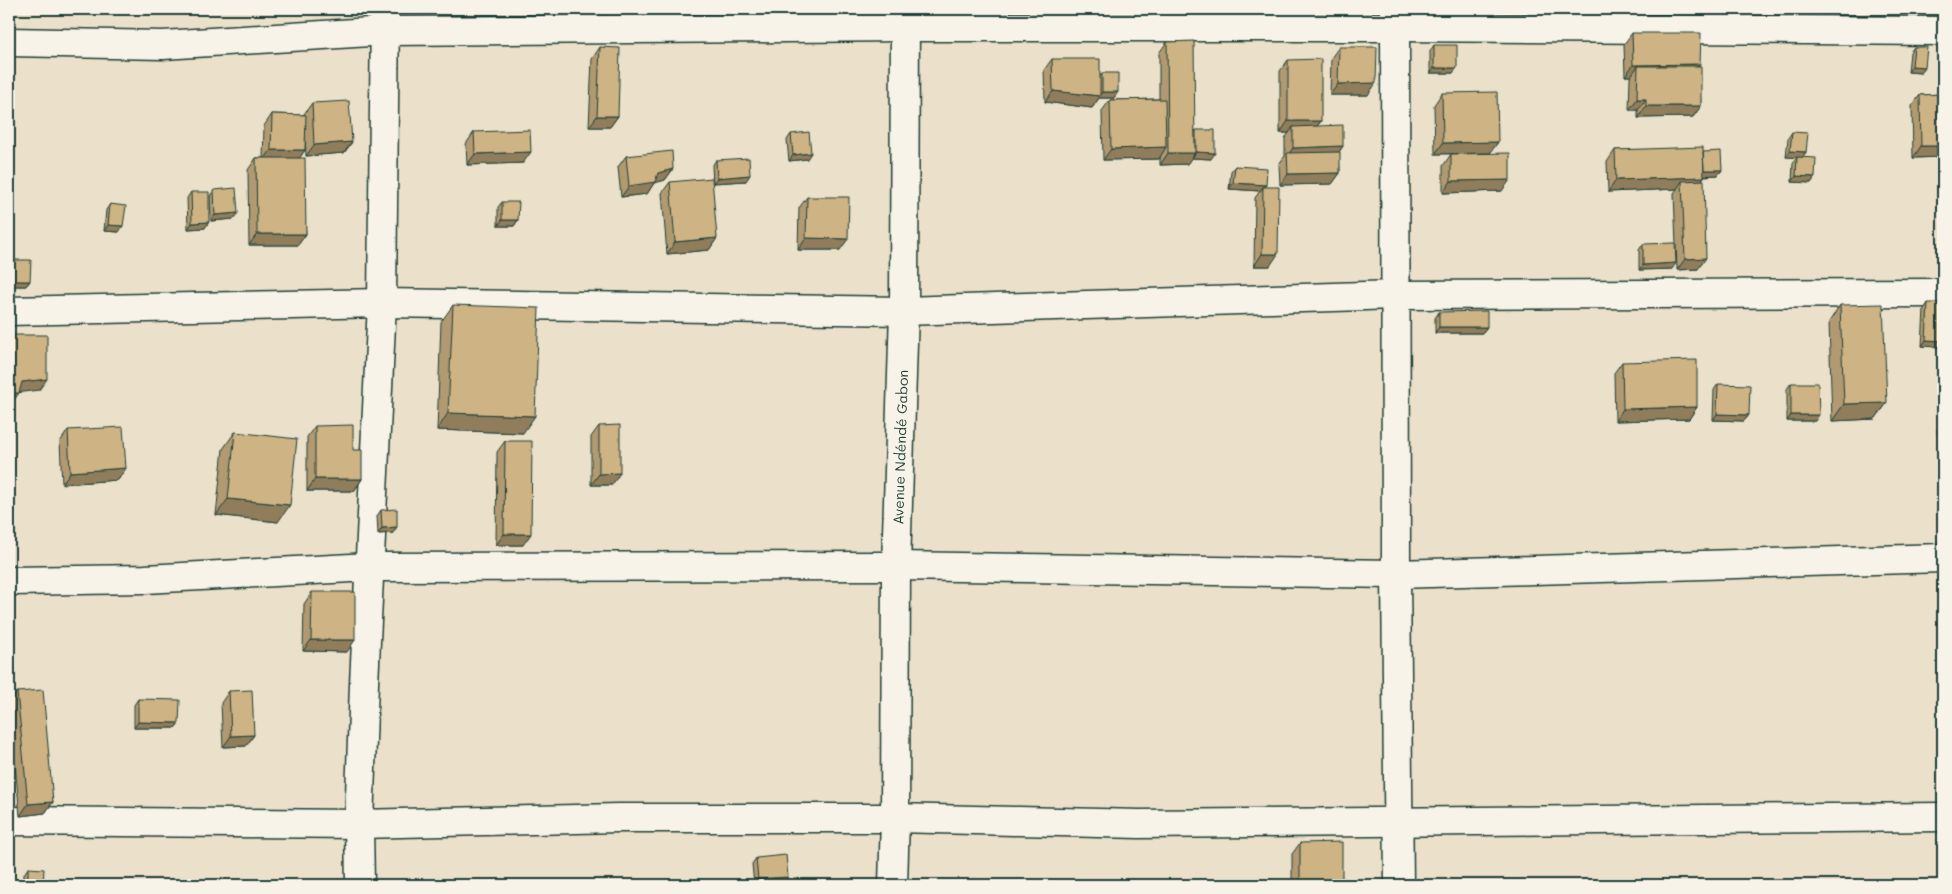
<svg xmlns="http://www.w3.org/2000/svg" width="1952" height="894" viewBox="0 0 1952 894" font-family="Mali,sans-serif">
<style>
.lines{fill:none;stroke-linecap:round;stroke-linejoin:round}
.minor-casing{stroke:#1f3d34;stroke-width:31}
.minor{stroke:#f7f3e8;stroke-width:28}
.wall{fill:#b19a72;stroke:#1f3d34}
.shaded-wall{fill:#907d5c;stroke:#1f3d34}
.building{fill:#ceb384;stroke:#1f3d34}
.labels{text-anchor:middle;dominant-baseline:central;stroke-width:5;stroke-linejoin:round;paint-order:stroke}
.street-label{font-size:14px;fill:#1f3d34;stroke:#f7f3e8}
</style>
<rect width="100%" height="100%" fill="#ebe0ca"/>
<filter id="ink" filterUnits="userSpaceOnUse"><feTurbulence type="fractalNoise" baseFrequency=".02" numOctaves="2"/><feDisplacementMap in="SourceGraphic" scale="10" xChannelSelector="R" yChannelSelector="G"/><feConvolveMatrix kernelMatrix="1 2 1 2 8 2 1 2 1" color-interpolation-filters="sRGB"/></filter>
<g filter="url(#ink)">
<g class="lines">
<defs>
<g id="minor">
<path d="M 1395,10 L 1396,574 L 1399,885"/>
<path d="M 9,42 L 163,45 L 386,31 L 906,27 L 1395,27 L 1943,31"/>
<path d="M 9,311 L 382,303 L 904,311 L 1395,295 L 1943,293"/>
<path d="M 9,581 L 145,579 L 370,567 L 896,566 L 1396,574 L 1943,558"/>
<path d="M 9,821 L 359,824 L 618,818 L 895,818 L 1139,824 L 1943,817"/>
<path d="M 360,885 L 359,824 L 364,684 L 382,303 L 385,9"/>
<path id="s1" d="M 893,885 L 895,818 L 896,566 L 904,311 L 905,9"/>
</g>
</defs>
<use href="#minor" class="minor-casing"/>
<use href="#minor" class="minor"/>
</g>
<path class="wall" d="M 87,9 L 118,9 L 116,12 L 88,14 Z
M 1632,33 L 1699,66 L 1701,106 L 1693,117 L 1638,118 L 1638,110 L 1629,110 L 1630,78 L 1631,76 L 1625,76 L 1624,44 Z
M 1167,42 L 1195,132 L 1196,130 L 1211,159 L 1192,158 L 1192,157 L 1187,164 L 1160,165 L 1160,157 L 1159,159 L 1103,160 L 1102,111 L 1110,100 L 1159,99 L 1159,53 Z
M 1434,45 L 1453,73 L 1430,73 L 1430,51 Z
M 600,47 L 618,116 L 610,127 L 589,127 L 592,59 Z
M 1339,47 L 1368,95 L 1330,95 L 1331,58 Z
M 1914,47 L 1921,73 L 1908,72 L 1910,52 Z
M 1052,59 L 1100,76 L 1102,73 L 1114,98 L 1099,98 L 1092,108 L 1045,102 L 1044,70 Z
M 1288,60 L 1321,121 L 1317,126 L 1343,146 L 1339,152 L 1340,173 L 1332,184 L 1280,185 L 1279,164 L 1285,156 L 1285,138 L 1289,133 L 1280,133 L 1280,71 Z
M 1442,93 L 1498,142 L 1490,153 L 1435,154 L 1434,105 Z
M 1943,94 L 1943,157 L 1913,158 L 1912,106 L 1920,95 Z
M 312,103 L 352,142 L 344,153 L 306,156 L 305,135 L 305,150 L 299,158 L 306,234 L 298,245 L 249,245 L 248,170 L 256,158 L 263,158 L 264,126 L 272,114 L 304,115 L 304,114 Z
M 474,132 L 523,163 L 467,165 L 466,144 Z
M 1792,132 L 1806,152 L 1802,158 L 1815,177 L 1811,183 L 1792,182 L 1793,163 L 1797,157 L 1786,157 L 1788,138 Z
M 791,134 L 807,159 L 789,161 L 787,140 Z
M 1615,150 L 1703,152 L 1722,170 L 1718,175 L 1704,176 L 1702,180 L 1698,269 L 1677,270 L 1674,193 L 1677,189 L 1608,192 L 1607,162 Z
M 1451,154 L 1502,191 L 1443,193 L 1443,166 Z
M 626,156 L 673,169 L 665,180 L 654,183 L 647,194 L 621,197 L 618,167 Z
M 716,160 L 746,181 L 713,183 L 712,166 Z
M 1235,166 L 1266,185 L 1265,187 L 1270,266 L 1254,266 L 1255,198 L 1260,191 L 1229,189 L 1231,171 Z
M 670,182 L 717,238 L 709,250 L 667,254 L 662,193 Z
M 214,190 L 238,213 L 234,219 L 211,221 L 210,196 Z
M 191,192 L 205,228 L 188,229 L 187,198 Z
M 807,197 L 840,250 L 798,250 L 799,208 Z
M 502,202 L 518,220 L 514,226 L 498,226 L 498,207 Z
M 110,204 L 119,232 L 104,231 L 106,210 Z
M 1643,244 L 1672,269 L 1639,270 L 1639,250 Z
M 12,260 L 30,281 L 26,286 L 9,286 L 9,265 Z
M 1928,303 L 1943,341 L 1939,347 L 1922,346 L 1924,309 Z
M 453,305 L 523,433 L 437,430 L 441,322 Z
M 1840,305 L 1887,403 L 1875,419 L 1832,421 L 1829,322 Z
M 1439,312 L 1487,327 L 1482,333 L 1435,333 L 1435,318 Z
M 1622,362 L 1697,407 L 1689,419 L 1615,421 L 1614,373 Z
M 1791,383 L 1815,421 L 1787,421 L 1787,389 Z
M 1718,384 L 1749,415 L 1744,421 L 1713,420 L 1714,390 Z
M 1943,421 L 1943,473 L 1941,473 L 1937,430 Z
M 315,426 L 353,450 L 362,479 L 354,491 L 307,491 L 307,437 Z
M 599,426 L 612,485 L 591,485 L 591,437 Z
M 68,430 L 126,468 L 118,480 L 62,484 L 60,442 Z
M 235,432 L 278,522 L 216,515 L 223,449 Z
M 505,441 L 523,545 L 496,545 L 497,452 Z
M 381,510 L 393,533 L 378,534 L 377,516 Z
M 312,592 L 347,652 L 303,651 L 304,604 Z
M 229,691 L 254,735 L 246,746 L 223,747 L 221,703 Z
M 17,692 L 53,802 L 45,813 L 20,816 L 9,704 Z
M 138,699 L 179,723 L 175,728 L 134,728 L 134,705 Z
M 1300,843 L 1342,885 L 1292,885 L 1292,854 Z
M 756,858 L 784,882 L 754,885 L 752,864 Z
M 28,868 L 43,885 L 24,885 L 24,874 Z"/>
<path class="shaded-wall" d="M 92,9 L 118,9 L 116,12 L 88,14 Z
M 1526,9 L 1569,9 L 1565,14 L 1523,13 Z
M 1700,64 L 1692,75 L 1638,66 L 1631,76 L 1625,76 L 1633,65 Z
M 1912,66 L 1925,67 L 1921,73 L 1908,72 Z
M 1434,68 L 1457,68 L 1453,73 L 1430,73 Z
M 1376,83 L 1368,95 L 1330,95 L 1338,84 Z
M 1053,91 L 1099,96 L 1102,92 L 1118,92 L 1114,98 L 1099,98 L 1092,108 L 1045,102 Z
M 1637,99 L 1646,99 L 1638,110 L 1629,110 Z
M 1646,106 L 1701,106 L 1693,117 L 1638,118 Z
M 597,116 L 618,116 L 610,127 L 589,127 Z
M 1288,121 L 1321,121 L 1313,132 L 1293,127 L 1289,133 L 1280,133 Z
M 352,142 L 344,153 L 306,156 L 314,145 Z
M 1498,142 L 1490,153 L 1435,154 L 1443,143 Z
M 1343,146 L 1335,158 L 1287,156 L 1293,148 Z
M 1921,146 L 1943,146 L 1943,157 L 1913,158 Z
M 1166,147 L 1159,159 L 1103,160 L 1111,149 Z
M 271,150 L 305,150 L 297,162 L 263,161 Z
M 1790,151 L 1806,152 L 1802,158 L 1786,157 Z
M 531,152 L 523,163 L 467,165 L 475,154 Z
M 1196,152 L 1215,153 L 1211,159 L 1192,158 Z
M 811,153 L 807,159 L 789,161 L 793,155 Z
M 1168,153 L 1195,153 L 1187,164 L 1160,165 Z
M 673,169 L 665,180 L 654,183 L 647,194 L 621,197 L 629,186 L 658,173 Z
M 1703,170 L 1722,170 L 1718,175 L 1699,176 Z
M 1340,173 L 1332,184 L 1280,185 L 1288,174 Z
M 750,175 L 746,181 L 713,183 L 717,178 Z
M 1796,176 L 1815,177 L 1811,183 L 1792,182 Z
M 1704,177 L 1696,188 L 1682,181 L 1677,189 L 1608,192 L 1616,180 Z
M 1510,180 L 1502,191 L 1443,193 L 1451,181 Z
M 1233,183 L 1266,185 L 1263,190 L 1263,187 L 1260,191 L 1229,189 Z
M 238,213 L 234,219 L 211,221 L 215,215 Z
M 502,220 L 518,220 L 514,226 L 498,226 Z
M 209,222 L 205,228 L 188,229 L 192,223 Z
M 108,225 L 123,226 L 119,232 L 104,231 Z
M 257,234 L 306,234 L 298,245 L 249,245 Z
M 717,238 L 709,250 L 667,254 L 675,242 Z
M 806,238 L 848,239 L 840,250 L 798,250 Z
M 1262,254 L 1278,254 L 1270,266 L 1254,266 Z
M 1706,258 L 1698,269 L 1677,270 L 1685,259 Z
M 1676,263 L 1672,269 L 1639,270 L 1643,265 Z
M 12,281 L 30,281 L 26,286 L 9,286 L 9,285 Z
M 1439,327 L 1487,327 L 1482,333 L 1435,333 Z
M 1926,340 L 1943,341 L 1939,347 L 1922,346 Z
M 47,379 L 39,390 L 16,393 L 19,393 L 11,404 L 9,404 L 9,393 L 22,382 Z
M 1887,403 L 1875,419 L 1832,421 L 1844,404 Z
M 1697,407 L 1689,419 L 1615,421 L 1623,409 Z
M 448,413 L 535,416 L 523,433 L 437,430 Z
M 1717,414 L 1749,415 L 1744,421 L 1713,420 Z
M 1791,415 L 1819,415 L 1815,421 L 1787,421 Z
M 126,468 L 118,480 L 62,484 L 70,472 Z
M 620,473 L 612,485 L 591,485 L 599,474 Z
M 315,479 L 362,479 L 354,491 L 307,491 Z
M 228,499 L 290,505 L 278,522 L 216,515 Z
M 397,527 L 393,533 L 378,534 L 382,528 Z
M 504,534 L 531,534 L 523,545 L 496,545 Z
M 311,640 L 355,640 L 347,652 L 303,651 Z
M 138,722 L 179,723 L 175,728 L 134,728 Z
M 254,735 L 246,746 L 223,747 L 231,736 Z
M 53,802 L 45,813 L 20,816 L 28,804 Z
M 788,877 L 784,882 L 754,885 L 758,879 Z"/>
<path class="building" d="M 1632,33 L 1701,33 L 1700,64 L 1633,65 Z
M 1194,41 L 1195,153 L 1168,153 L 1167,42 Z
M 1434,45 L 1457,45 L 1457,68 L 1434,68 Z
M 600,47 L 620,48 L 618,116 L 597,116 Z
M 1339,47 L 1377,47 L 1376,83 L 1338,84 Z
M 1914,47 L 1927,47 L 1925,67 L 1912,66 Z
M 1052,59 L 1100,59 L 1100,96 L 1053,91 Z
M 1321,59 L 1321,121 L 1288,121 L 1288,60 Z
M 1638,66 L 1701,66 L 1701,106 L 1646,106 L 1646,99 L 1637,99 Z
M 1102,73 L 1118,73 L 1118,92 L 1102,92 Z
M 1497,92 L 1498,142 L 1443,143 L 1442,93 Z
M 1943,94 L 1943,146 L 1921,146 L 1920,95 Z
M 1165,99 L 1166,147 L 1111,149 L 1110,100 Z
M 349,101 L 352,142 L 314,145 L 312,103 Z
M 272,114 L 306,115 L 305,150 L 271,150 Z
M 1343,125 L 1343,146 L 1293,148 L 1293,127 Z
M 530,130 L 531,152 L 475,154 L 474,132 Z
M 1196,130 L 1215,130 L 1215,153 L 1196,152 Z
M 809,132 L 811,153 L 793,155 L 791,134 Z
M 1792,132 L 1808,133 L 1806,152 L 1790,151 Z
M 1703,147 L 1704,177 L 1616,180 L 1615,150 Z
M 672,151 L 673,169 L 658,173 L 655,182 L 629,186 L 626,156 Z
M 1721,151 L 1722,170 L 1704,170 L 1703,152 Z
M 1340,152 L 1340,173 L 1288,174 L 1287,153 Z
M 1510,153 L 1510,180 L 1451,181 L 1451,154 Z
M 1797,157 L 1816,158 L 1815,177 L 1796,176 Z
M 256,158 L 305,158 L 306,234 L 257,234 Z
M 749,158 L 750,175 L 717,178 L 716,160 Z
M 1235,166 L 1267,168 L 1266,185 L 1233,183 Z
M 712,178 L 717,238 L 675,242 L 670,182 Z
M 1704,180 L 1706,258 L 1685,259 L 1682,181 Z
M 1263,187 L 1279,187 L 1278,254 L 1262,254 Z
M 236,188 L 238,213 L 215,215 L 214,190 Z
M 191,192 L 209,192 L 209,222 L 192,223 Z
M 807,197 L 849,197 L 848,239 L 806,238 Z
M 502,202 L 519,202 L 518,220 L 502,220 Z
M 110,204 L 126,206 L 123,226 L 108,225 Z
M 1675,243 L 1676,263 L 1643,265 L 1643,244 Z
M 12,260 L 31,260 L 30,281 L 12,281 Z
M 1928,303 L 1943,303 L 1943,341 L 1926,340 Z
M 1883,304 L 1887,403 L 1844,404 L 1840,305 Z
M 453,305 L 539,308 L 535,416 L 448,413 Z
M 1487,311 L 1487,327 L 1439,327 L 1439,312 Z
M 9,335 L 47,335 L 47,379 L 22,382 L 19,393 L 9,393 Z
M 1697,360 L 1697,407 L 1623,409 L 1622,362 Z
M 1791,383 L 1818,383 L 1819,415 L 1791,415 Z
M 1718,384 L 1750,385 L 1749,415 L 1717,414 Z
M 353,425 L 353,450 L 362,450 L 362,479 L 315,479 L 315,426 Z
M 620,425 L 620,473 L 599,474 L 599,426 Z
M 123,427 L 126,468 L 70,472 L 68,430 Z
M 235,432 L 297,439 L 290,505 L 228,499 Z
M 505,441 L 532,441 L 531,534 L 504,534 Z
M 397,509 L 397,527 L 382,528 L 381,510 Z
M 312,592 L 355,592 L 355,640 L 311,640 Z
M 43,690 L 53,802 L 28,804 L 17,692 Z
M 252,690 L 254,735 L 231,736 L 229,691 Z
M 138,699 L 180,700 L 179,723 L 138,722 Z
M 1342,842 L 1342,885 L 1300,885 L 1300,843 Z
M 786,855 L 788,877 L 758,879 L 756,858 Z
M 28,868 L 44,869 L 43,885 L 28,885 Z"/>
</g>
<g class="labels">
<g class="street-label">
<text stroke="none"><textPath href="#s1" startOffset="438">Avenue Ndéndé Gabon</textPath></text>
</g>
</g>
<rect width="1952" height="894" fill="none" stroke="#f7f3e8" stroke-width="30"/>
<rect x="15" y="15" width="1922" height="864" fill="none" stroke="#1f3d34" stroke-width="2" filter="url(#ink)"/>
</svg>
